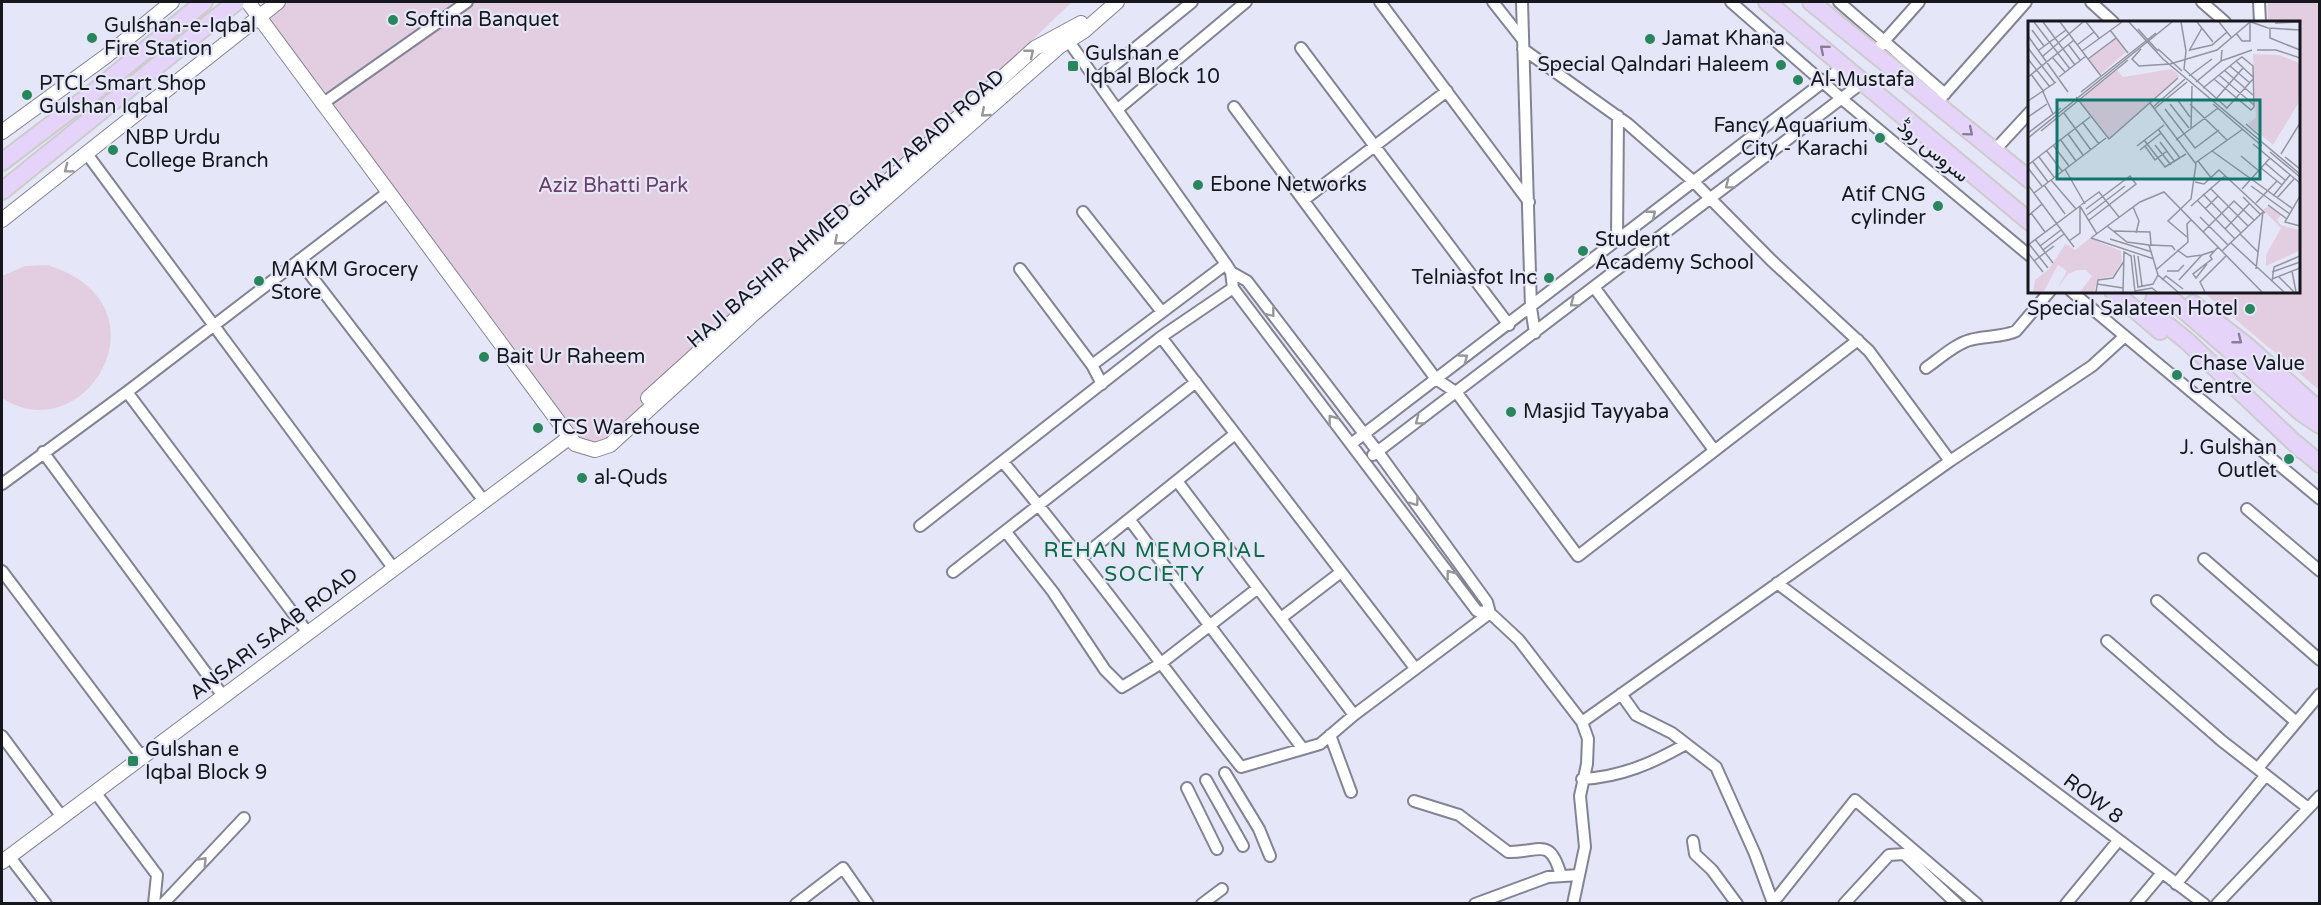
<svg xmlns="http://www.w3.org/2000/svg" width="2321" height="905" viewBox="0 0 2321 905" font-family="'Varela Round',Vazirmatn,sans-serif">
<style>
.green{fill:#e3cee1}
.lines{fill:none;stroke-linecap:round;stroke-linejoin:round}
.minor-casing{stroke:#828493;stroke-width:14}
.tertiary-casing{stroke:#828493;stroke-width:16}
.primary-casing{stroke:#cccccd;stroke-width:20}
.minor{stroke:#fff;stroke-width:10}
.tertiary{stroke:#fff;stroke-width:14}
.primary{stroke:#e5d3fa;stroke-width:16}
.oneway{stroke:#887e97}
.oneway2{stroke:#969799}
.poi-dot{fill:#29855c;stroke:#e5e7f8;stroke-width:2}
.labels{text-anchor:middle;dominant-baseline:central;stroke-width:4.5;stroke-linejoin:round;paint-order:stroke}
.poi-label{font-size:20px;fill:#16171d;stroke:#e5e7f8;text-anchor:start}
.street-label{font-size:20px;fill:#16171d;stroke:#e5e7f8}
.park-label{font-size:20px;fill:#6a3e67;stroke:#e5e7f8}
.neighbourhood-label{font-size:21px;letter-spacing:1.5px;fill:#0a6843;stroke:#e5e7f8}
.inset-road{fill:none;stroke:#9294a0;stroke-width:1.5}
.view{fill:#0f766e;fill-opacity:0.15;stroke:#0f766e;stroke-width:3}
.inset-edge{fill:none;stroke:#16171d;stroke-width:3}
</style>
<rect width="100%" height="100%" fill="#e5e7f8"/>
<path class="green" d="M 278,2 L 1072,2 L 610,445 L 595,449 L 570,437 L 259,17 Z
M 2268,2 L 2319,2 L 2319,390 L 2202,291 L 2298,291 L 2298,22 L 2268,22 Z
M 47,265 C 174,303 86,453 2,398 L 2,276 L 25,266 Z"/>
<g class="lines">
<defs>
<path id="minor" d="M 1380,2 L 1529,202
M 1493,2 L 1523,40
M 1522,2 L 1531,308 L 1535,333
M 1731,2 L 1842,99 L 2030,256
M 1839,2 L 1945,94
M 2091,2 L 2113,22
M 2202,2 L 2225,22
M 2259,2 L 2260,22
M 1065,36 L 1226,264 L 1231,272 L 1233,288 L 1477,611 L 1490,613
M 1879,47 L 1919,2
M 1301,48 L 1509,325
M 1523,49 L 1628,124 L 1693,181 L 1771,260 L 1869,351 L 1950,461
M 1096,80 L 1192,2
M 1941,98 L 2026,2
M 322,104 L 467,2
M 1234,107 L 1436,379 L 1457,393 L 1578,556 L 1858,340
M 1118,109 L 1246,2
M 1993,152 L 2030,112
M 87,154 L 394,569
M 1305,199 L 1447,91
M 1083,212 L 1162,312
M 1617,241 L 1618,116
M 299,260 L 484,501
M 1020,269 L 1092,365 L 1102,384
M 1231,272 L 1247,281 L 1378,452 L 1487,602 L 1490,613 L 1519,640 L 1582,722 L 1588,739 L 1587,764 L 1580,796 L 1585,847 L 1573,904
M 1594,287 L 1714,450
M 2071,291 L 2320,499
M 1161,337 L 1415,668
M 1092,365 L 1226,264
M 1926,368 C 1939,359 1955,344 1970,340 C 1983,336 2005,337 2016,331 L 2050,291
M 127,392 L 308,633
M 1351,444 L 1844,66
M 43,452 L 223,696
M 1373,455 L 1863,82
M 1003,462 C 1086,561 1161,665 1241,767 L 1320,744 L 1354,715 L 1490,613
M 1177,481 L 1354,715
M 2,484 L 127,392 L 387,193
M 2247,509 L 2320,571
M 1129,519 L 1303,749
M 920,526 L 1161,337 L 1233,288
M 1006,532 L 1053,592 L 1105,670 L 1122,687 L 1160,664 L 1258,588
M 1082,557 L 1235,434
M 2204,559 L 2320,660
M 2,571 L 142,757
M 953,572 L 1196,382
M 1777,583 L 2204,904
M 2157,601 L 2295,721
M 1281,618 L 1341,572
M 2107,641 L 2222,741 L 2308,808
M 1621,694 L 1636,715 L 1672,733 L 1716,767 L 1755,854 L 1773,903
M 1582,722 L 1950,461 L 2092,366 L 2125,336
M 1330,735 L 1351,792
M 2,736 L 62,817
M 2258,768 L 2320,694
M 1225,773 L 1259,829 L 1270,856
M 1582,779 C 1621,777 1653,763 1686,744
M 1206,780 L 1243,846
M 1187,788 L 1217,849
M 95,792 L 157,875 L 154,904
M 1414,801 L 1459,815 L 1508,852 C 1539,853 1550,835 1561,876
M 1693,841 L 1695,854 L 1712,870 L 1737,904
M 9,856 L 46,904
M 2176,884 L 2266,775
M 163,904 L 244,818
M 796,904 L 843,868 L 868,904
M 1202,904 L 1222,889
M 1475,904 L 1548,877 L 1579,875
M 1772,904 L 1855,800 L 1977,904
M 1844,904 L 1889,855 L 1904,854 L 1957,904
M 2066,904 L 2118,841
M 2136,904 L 2162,873
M 2217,904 L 2320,796"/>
<path id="tertiary" d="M 248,2 L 575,444 L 595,450 L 610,445 L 750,317 L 1060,46 L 1084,31 L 1117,2
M 2,132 L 105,57 L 172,2
M 2,220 L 278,2
M 648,398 L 1035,48 L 1081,23
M 2,862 L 570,437"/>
<path id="primary" d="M 1767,2 L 2030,222
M 1811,2 L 2030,180
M 2,162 L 94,92 L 204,2
M 2,191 L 236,2
M 2113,291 L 2160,331
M 2193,304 L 2247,346 L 2320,411
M 2295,443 L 2320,464
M 2302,450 L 2187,341 L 2156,316 L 2152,308 L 2155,297 L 2170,298 L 2302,413 L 2320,425"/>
</defs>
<use href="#minor" class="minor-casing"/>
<use href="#tertiary" class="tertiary-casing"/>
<use href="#primary" class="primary-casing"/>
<use href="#minor" class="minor"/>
<use href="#tertiary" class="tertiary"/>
<use href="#primary" class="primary"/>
</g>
<defs><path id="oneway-chevron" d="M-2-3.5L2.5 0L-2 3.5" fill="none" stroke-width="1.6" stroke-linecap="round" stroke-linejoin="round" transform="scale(1.5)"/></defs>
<g class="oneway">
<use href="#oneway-chevron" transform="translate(1824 49) rotate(-140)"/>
<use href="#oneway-chevron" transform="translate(1969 132) rotate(40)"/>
<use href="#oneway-chevron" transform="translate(2238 340) rotate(38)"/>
</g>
<g class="oneway2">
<use href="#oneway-chevron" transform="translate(1030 53) rotate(-39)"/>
<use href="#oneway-chevron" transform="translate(985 113) rotate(139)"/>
<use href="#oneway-chevron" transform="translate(68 169) rotate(143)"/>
<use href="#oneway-chevron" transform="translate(1729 185) rotate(143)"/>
<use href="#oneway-chevron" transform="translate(1652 214) rotate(-38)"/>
<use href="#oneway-chevron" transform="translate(838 241) rotate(139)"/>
<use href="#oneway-chevron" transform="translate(1574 303) rotate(143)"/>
<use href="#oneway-chevron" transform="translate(1271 313) rotate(52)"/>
<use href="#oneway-chevron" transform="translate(1464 358) rotate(-36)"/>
<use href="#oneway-chevron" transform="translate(1332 419) rotate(-127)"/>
<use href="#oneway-chevron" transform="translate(1419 421) rotate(143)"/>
<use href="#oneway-chevron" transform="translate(1415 502) rotate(54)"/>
<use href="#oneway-chevron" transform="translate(1450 574) rotate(-127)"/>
<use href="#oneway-chevron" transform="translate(203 861) rotate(-46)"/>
</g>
<g class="poi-dot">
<circle cx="393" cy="20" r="6"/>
<circle cx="92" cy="38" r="6"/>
<circle cx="1650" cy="39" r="6"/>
<circle cx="1781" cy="65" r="6"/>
<rect x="1067" y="60" width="12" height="12" rx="3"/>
<circle cx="1798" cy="80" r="6"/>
<circle cx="27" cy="95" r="6"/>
<circle cx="1880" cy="138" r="6"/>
<circle cx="113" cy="150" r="6"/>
<circle cx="1198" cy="185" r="6"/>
<circle cx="1938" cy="206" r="6"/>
<circle cx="1583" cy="251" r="6"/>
<circle cx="1549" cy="278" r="6"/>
<circle cx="259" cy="281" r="6"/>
<circle cx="2250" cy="309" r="6"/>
<circle cx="484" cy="357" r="6"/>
<circle cx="2177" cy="375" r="6"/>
<circle cx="1511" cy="412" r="6"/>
<circle cx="538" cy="428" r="6"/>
<circle cx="2289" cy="459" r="6"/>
<circle cx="582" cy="478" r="6"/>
<rect x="127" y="755" width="12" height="12" rx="3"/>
</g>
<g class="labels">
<g class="poi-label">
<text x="405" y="20">Softina Banquet</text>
<text x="104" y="26">Gulshan-e-Iqbal<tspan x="104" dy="23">Fire Station</tspan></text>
<text x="1662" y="39">Jamat Khana</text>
<text x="1085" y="54">Gulshan e<tspan x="1085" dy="23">Iqbal Block 10</tspan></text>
<text x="1769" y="65" text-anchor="end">Special Qalndari Haleem</text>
<text x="1810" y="80">Al-Mustafa</text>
<text x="39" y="84">PTCL Smart Shop<tspan x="39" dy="23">Gulshan Iqbal</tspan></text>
<text x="1868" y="126" text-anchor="end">Fancy Aquarium<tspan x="1868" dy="23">City - Karachi</tspan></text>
<text x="125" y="138">NBP Urdu<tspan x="125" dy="23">College Branch</tspan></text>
<text x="1210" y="185">Ebone Networks</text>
<text x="1926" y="195" text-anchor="end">Atif CNG<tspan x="1926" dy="23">cylinder</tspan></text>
<text x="1595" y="240">Student<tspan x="1595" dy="23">Academy School</tspan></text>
<text x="271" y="270">MAKM Grocery<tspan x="271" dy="23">Store</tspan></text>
<text x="1537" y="278" text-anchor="end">Telniasfot Inc</text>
<text x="2238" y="309" text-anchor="end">Special Salateen Hotel</text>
<text x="496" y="357">Bait Ur Raheem</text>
<text x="2189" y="364">Chase Value<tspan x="2189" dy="23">Centre</tspan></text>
<text x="1523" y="412">Masjid Tayyaba</text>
<text x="550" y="428">TCS Warehouse</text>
<text x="2277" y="448" text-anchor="end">J. Gulshan<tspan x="2277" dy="23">Outlet</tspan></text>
<text x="594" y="478">al-Quds</text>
<text x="145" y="750">Gulshan e<tspan x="145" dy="23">Iqbal Block 9</tspan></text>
</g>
<g class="street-label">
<text transform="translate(1933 151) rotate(40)">سروس روڈ</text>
<text transform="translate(846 209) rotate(-41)">HAJI BASHIR AHMED GHAZI ABADI ROAD</text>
<text transform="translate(274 634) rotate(-37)">ANSARI SAAB ROAD</text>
<text transform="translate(2093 799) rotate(37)">ROW 8</text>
</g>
<g class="park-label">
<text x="613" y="186">Aziz Bhatti Park</text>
</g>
<g class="neighbourhood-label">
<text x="1155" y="550">REHAN MEMORIAL<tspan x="1155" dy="24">SOCIETY</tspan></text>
</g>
</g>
<g transform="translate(2028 21)">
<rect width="272" height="272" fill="#e5e7f8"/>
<path d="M 88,17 L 98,31 L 73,53 L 61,38 ZM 225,33 L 251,34 L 271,42 L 271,81 L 245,124 L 220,103 L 228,96 ZM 144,48 L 152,55 L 82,118 L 51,80 L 89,49 L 95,56 ZM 241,185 L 253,194 L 249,199 L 253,204 L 271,209 L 271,230 L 238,245 L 238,234 L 253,207 L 235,189 ZM 62,217 L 93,230 L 94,240 L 85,255 L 70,258 L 66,271 L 52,271 L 64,255 L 58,249 L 49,249 L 40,253 L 29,268 L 39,250 L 30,244 L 16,270 L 5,271 L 7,259 L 21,248 L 36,225 L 38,223 L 47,229 Z" fill="#e3cee1"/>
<path class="inset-road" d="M 6,1 L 42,48M 15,1 L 47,44M 32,1 L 73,55M 58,1 L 71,17M 101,1 L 135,38 L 272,153M 153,1 L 158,30 L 156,48 L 199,87M 169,1 L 185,21M 191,1 L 203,16M 223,1 L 240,7 L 272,9M 247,2 L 272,1M 242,7 L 242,17 L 272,29M 110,8 L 130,30M 4,9 L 16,25M 82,9 L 100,32M 208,12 L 214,20 L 222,20 L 222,1M 0,15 L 40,71M 40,23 L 52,39M 49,24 L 66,11M 0,27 L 27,62M 113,28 L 104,38 L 111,45 L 142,43 L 189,29 L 222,1M 130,28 L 154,50M 11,29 L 38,9M 162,29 L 184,24 L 199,11M 229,29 L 248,29 L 272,37M 54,30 L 94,1M 161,30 L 174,7M 15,35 L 55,1M 24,36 L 37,51M 0,38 L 22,66M 60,38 L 88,17M 193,40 L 224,29M 208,40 L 225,56M 202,45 L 222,62M 196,49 L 225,74M 3,53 L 16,71M 191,54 L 226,84M 161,55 L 184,38M 0,56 L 46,19M 31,56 L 58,35M 168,61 L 193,40 L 194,29M 175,67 L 191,54 L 208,40 L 214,36 L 225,45 L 226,86 L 223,89 L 186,58M 15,71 L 25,93M 53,71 L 128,12M 48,76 L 81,118 L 150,57M 149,78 L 162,96M 188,78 L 215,47M 0,80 L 28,61M 122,82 L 168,143 L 163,178 L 140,200 L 159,216M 142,83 L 161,107M 162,83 L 199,119M 185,83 L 234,125M 125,86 L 157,58M 126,88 L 159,61M 137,88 L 167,127 L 191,109M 198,88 L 225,58M 36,92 L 63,129M 0,96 L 19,83M 55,102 L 71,123M 218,103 L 233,116M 130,108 L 152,137M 163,108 L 164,65M 13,110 L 100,39M 0,112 L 33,87M 40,113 L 55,134M 0,117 L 144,1M 32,118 L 48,140M 116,119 L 137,146 L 158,133M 148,119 L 190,87M 132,121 L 147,141M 225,123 L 272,162M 25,124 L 41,145M 127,124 L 143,144M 109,125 L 136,104M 117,125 L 127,139 L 139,130M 18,129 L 34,150M 112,129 L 133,112M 184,130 L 265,188M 242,131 L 272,156M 253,133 L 272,102M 213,135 L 231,150M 11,136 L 26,156M 257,136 L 272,148M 170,140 L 184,158M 5,141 L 20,161M 167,142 L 215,108M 237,142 L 258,160M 0,144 L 62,96M 0,147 L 14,165M 233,147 L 254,164M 37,148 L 57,183M 23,159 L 48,188M 167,161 L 176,163 L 191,149 L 237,192M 0,164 L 46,226M 16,164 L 37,193M 223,165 L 262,193M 182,167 L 220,205M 214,168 L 242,137M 6,172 L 78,117M 175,173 L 213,212M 245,175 L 262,154M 272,175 L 257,201 L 272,205M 215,176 L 232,193M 249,177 L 266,158M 169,179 L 207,218M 228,182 L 249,160M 53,184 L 71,171 L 91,196M 240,184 L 259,198M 163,185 L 197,155M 105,186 L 111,200 L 108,212M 58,188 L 102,155 L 108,163 L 60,200M 177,188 L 190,175M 3,192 L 17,211M 59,194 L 97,165M 0,195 L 14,183M 172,196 L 200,224M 79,205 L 99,221 L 121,224 L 130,254 L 150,271M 197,208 L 222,182M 86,210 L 122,211 L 123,224M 175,211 L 206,180 L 226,199M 212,213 L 230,231M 63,217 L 112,181 L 136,171 L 234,271M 63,217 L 126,238M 7,218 L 25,242M 82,218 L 124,231M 41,220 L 52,212 L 52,185M 203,222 L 256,271M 1,223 L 20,247M 0,224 L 52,185 L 69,213M 122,224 L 144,225 L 147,229M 12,225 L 33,209M 15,229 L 36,213M 149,229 L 159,236 L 174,234M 194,230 L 235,191M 0,232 L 15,251M 106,234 L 110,266 L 125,263 L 130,254M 110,235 L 114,265M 6,240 L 26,225M 179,243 L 168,257 L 165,253 L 184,238 L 182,235 L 190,226M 228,248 L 235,191M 128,249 L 160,221 L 159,203 L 163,199M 139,250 L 150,250 L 156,244M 264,250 L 268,271M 244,251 L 272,241M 251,256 L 266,271M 244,258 L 272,247M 134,259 L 138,255 L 155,268M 151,259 L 174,234 L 186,230M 244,261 L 246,246 L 272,235M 69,263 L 95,267M 107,270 L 124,267 L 129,271M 68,271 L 70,259 L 85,257 L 96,240M 95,271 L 96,231 L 103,235 L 107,271M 177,271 L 172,261 L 198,235"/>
<path class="view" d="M 29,79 L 232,79 L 232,158 L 29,158 Z"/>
<rect width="272" height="272" class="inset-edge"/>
</g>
<rect width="2321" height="905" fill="none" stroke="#16171d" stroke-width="6"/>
</svg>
